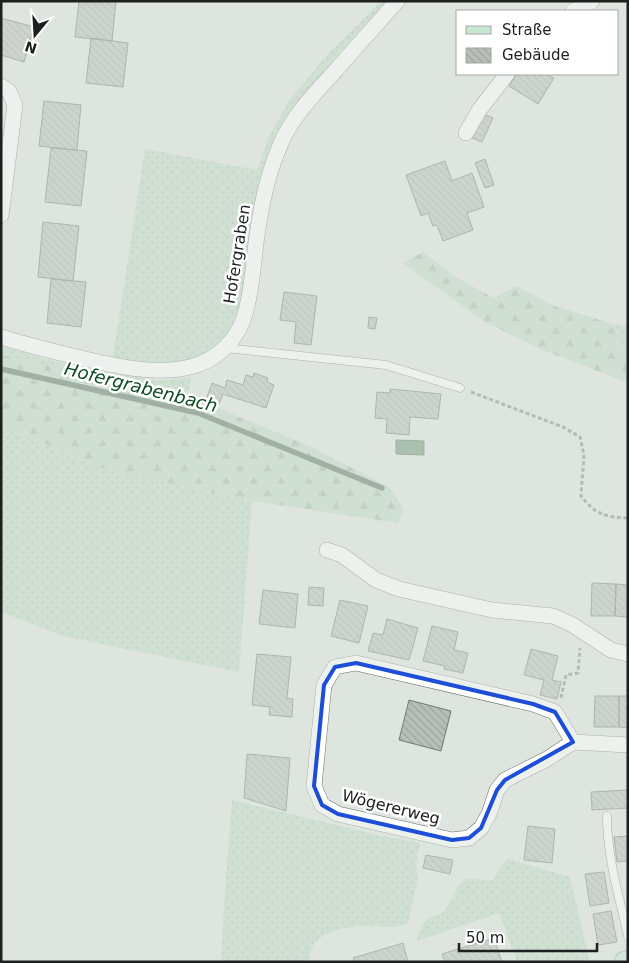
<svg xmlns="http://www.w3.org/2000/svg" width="629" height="963" viewBox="0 0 629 963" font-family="'DejaVu Sans',sans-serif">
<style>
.grass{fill:url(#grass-dots)}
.forest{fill:url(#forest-firs)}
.water{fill:#6e9475;stroke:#56715b}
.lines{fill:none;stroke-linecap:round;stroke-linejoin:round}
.stream{stroke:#56715b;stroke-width:5.5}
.building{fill:url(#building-back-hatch);stroke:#737974}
.lane-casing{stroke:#6b716c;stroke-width:9}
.street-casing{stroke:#6b716c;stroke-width:16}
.secondary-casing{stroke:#6b716c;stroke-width:22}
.path{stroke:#838984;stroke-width:3;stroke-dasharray:4 2.5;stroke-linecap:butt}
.lane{stroke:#fff;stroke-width:8}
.street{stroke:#fff;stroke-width:15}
.secondary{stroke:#c7e7d1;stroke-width:21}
.marked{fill:none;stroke:#1d4ed8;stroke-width:4;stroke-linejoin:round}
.labels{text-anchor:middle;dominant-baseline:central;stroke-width:5;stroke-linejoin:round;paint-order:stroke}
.street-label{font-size:16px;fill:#1d201e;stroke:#fff}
.water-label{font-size:18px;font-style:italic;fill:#0b4c23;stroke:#fff}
</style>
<defs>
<pattern id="grass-dots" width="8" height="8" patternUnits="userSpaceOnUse" patternTransform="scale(1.25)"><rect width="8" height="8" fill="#bdd8c2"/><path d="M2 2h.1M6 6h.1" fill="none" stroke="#a2b9a6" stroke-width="1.8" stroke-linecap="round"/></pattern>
<pattern id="forest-firs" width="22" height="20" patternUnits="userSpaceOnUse" patternTransform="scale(1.25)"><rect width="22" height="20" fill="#bdd8c2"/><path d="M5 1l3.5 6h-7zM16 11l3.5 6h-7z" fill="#a2b9a6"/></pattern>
<pattern id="building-back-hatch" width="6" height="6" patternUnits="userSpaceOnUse" patternTransform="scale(1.25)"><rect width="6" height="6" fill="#b8bfb9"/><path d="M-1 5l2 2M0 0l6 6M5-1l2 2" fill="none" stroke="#9ea49f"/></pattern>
</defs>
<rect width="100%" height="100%" fill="#dee5df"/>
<path class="grass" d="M 381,1 L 387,1 C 365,24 344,48 323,72 C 304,93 285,113 274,139 C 262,166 255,194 251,223 C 243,269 249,345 192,360 C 166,367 138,361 113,357 L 145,149 L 257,170 L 269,136 L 290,99 L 329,53 Z
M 613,324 L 628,327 L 628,368 Z
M 1,346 L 57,362 L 108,372 L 157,380 L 191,378 L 188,396 L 143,385 L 1,355 Z
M 1,426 L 109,471 L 252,501 L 239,672 L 63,636 L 1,612 Z
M 232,800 L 386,837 L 420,843 L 416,864 L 418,878 L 408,923 C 396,930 378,926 365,926 C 342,927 309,932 309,962 L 221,962 L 224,904 Z
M 507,859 L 570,877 L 590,962 L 517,962 L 499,913 L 417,941 C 421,922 426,917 444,912 L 459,885 L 467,879 L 493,880 L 499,869 Z"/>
<path class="forest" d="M 423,252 L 453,275 L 493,298 L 517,286 L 552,305 L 613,324 L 628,368 L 628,383 L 540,349 L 485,322 L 403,263 Z
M 1,355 L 143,385 L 188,396 L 310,446 L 389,487 L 404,509 L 398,523 L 252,501 L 109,471 L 1,426 Z"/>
<path class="water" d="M 396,440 L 424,441 L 424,455 L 396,454 Z"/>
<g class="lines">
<path class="stream" d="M 1,369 L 198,413 L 382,488"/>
</g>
<path class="building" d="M 79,1 L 116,1 L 112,41 L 75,37 Z
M 1,18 L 34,27 L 24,62 L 1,55 Z
M 91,38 L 128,43 L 123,87 L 86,83 Z
M 517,74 L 546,74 L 554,78 L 538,104 L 509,86 Z
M 44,101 L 81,105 L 77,150 L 39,146 Z
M 479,112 L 493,118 L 482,142 L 467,136 Z
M 51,148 L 87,151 L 81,206 L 45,202 Z
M 485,159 L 494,185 L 485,188 L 475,163 Z
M 445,161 L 452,181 L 472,173 L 484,207 L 467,213 L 473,230 L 443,241 L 437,225 L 433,226 L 428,213 L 421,216 L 406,175 Z
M 43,222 L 79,226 L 73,281 L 38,277 Z
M 51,279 L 86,282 L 81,327 L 47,323 Z
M 284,292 L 317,296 L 311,345 L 294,343 L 296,322 L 280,320 Z
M 369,317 L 377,318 L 375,329 L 368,328 Z
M 254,373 L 268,378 L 267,382 L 274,385 L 266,408 L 223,394 L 219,404 L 206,400 L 212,383 L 225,388 L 227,380 L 243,385 L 246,375 L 253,377 Z
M 390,389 L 441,394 L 438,419 L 410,417 L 409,435 L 386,433 L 387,419 L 375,418 L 377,392 L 390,393 Z
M 592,583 L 616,584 L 615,616 L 591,616 Z
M 616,584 L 628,585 L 628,617 L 615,616 Z
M 309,587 L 324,588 L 323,606 L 308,605 Z
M 263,590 L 298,594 L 295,628 L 259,624 Z
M 340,600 L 368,606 L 359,643 L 331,636 Z
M 387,619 L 418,628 L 409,660 L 368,651 L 373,633 L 383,635 Z
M 432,626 L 458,632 L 454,650 L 468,653 L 463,673 L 444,669 L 445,666 L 423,661 Z
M 531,649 L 558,656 L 552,680 L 561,682 L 557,699 L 540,695 L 544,680 L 524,675 Z
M 257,654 L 291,657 L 287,698 L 293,699 L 292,717 L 269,715 L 270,707 L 252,705 Z
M 595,696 L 619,696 L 619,727 L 594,727 Z
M 619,696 L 628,696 L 628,728 L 619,727 Z
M 409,700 L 451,711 L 441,751 L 399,740 Z
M 247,754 L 290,758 L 286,811 L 244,798 Z
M 628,790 L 628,808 L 592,810 L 591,792 Z
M 528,826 L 555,829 L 552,863 L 524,860 Z
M 628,836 L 628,861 L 617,862 L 614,837 Z
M 426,855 L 453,860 L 450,874 L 423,868 Z
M 604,872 L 609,903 L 590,906 L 585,874 Z
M 611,911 L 617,942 L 598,945 L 593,914 Z
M 494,938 L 502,962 L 445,962 L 442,954 Z
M 403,943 L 408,962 L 355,962 L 353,958 Z"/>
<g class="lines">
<defs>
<path id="lane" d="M 225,348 L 386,365 L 460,388
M 607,816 C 607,857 619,896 628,936"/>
<path id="street" d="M 573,11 L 592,1
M 1,86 L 9,91 L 15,105 L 1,215
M 466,133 L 480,109 L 507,74
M 1,337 C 20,343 40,348 60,353 C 99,362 150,377 190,367 C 216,361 238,340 245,314 C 252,291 253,267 256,243 C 260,211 266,178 279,148 C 291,117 315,93 337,69 C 357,46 377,24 397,1
M 327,550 L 342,555 L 376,580 L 399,589 L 492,610 L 553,616 L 571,624 L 611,650 L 628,654
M 356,663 L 533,704 L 555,712 L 573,742 L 547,759 L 505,780 L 497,790 L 489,814 L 481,828 L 469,838 L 452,840 L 338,814 L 322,805 L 314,786 L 324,685 L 335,667 Z
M 573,742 L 628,745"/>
<path id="secondary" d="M 625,962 L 628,961"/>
</defs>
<use href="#lane" class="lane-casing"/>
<use href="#street" class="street-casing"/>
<use href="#secondary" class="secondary-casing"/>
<path class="path" d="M 471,392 L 563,427 L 580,437 L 584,455 L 581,496 C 596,515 605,517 628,518
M 561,698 L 566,675 L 578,673 L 580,648"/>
<use href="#lane" class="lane"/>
<use href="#street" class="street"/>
<use href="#secondary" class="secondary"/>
</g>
<path d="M0 0H629V963H0ZM 356,663 L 533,704 L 555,712 L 573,742 L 505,780 L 497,790 L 481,828 L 469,838 L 452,840 L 338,814 L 322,805 L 314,786 L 324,685 L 335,667 Z" fill="#dee5df" fill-opacity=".55" fill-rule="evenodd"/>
<path class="marked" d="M 356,663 L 533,704 L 555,712 L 573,742 L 505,780 L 497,790 L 481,828 L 469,838 L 452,840 L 338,814 L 322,805 L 314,786 L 324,685 L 335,667 Z"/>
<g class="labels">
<g class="street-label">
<text transform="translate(237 254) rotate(-81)">Hofergraben</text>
<text transform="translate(391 807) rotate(14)">Wögererweg</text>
</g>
<g class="water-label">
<text transform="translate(141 387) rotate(14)">Hofergrabenbach</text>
</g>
</g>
<rect width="629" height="963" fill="none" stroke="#1d201e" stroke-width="5"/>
<rect x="456" y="10" width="162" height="65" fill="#ffffff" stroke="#a5a6a5"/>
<rect x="466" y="26" width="25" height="8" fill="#c7e7d1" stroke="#a5a6a5"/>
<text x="502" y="35" font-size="15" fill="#1d201e">Straße</text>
<rect x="466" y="48" width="25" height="15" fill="url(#building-back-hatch)" stroke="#a5a6a5"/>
<text x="502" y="60" font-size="15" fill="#1d201e">Gebäude</text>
<g transform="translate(35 35) rotate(198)" stroke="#ffffff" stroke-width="4" paint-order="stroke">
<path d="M0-4L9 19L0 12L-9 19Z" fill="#1d201e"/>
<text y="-8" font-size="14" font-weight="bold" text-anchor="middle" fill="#1d201e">N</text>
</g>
<path d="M459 943v8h138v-8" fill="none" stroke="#1d201e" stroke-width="2.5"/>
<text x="466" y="943" font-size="15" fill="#1d201e" stroke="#ffffff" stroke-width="4" paint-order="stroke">50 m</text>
</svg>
